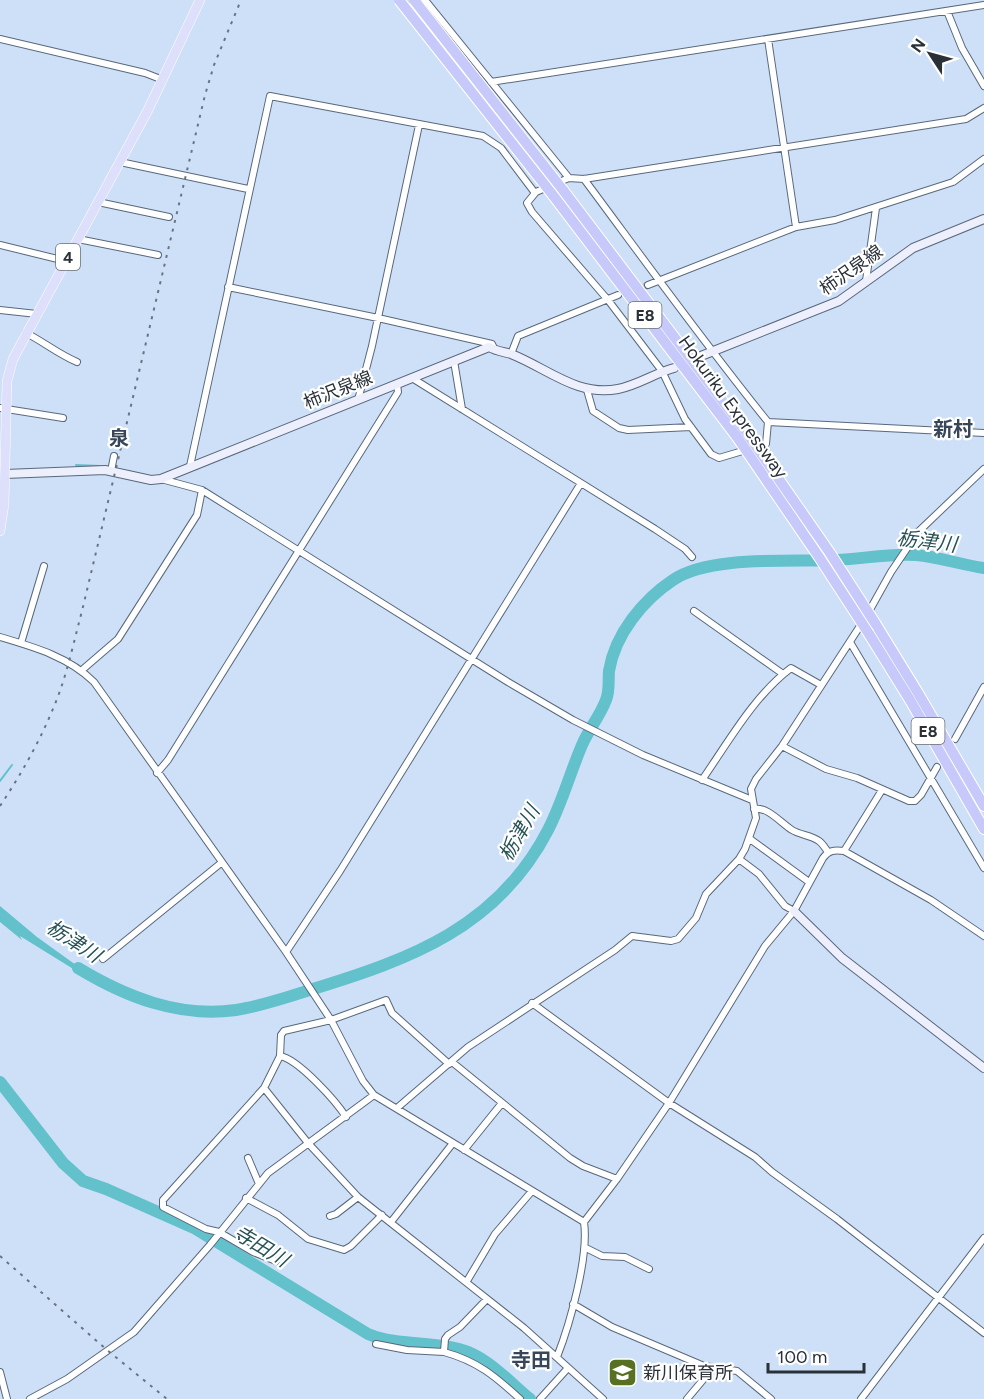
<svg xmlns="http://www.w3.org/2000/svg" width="984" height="1399" viewBox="0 0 984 1399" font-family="Figtree,'Noto Sans JP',sans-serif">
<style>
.water{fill:#62c1ca}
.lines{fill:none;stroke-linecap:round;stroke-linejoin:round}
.stream{stroke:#62c1ca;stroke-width:2}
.river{stroke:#62c1ca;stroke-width:12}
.street-tunnel{stroke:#adbdd1;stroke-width:6;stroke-dasharray:6 3;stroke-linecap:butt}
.street-casing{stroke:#59687c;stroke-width:8}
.secondary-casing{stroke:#59687c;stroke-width:10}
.primary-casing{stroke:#fff;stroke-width:10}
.highway-casing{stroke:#fff;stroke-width:12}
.street{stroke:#fff;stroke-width:6}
.secondary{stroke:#eeeffd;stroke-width:8}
.primary{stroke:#dddffb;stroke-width:9}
.highway{stroke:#c6c9f9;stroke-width:10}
.rail{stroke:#697482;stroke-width:2;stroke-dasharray:3 6;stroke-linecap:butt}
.highway-bridge-casing{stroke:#fff;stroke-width:12;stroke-linecap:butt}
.highway-bridge{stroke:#c6c9f9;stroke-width:10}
.labels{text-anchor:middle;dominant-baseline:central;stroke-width:4.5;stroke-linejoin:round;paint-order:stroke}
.shield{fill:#fff;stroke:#696e74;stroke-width:1.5}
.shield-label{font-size:16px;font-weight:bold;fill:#293038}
.street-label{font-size:18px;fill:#293038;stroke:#fff}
.poi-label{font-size:18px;fill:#293038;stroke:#fff;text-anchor:start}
.neighbourhood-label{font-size:20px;font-weight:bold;fill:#384659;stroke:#fff}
.water-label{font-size:20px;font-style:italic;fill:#275256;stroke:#fff}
</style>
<rect width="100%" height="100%" fill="#cee0f7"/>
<path class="water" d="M 0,906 L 37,937 L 101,983 L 83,975 L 20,936 L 22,940 L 0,922 Z"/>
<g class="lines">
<path class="stream" d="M 76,465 L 100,466
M 0,781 L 12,765"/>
<path class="river" d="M 78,968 C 126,997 179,1018 236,1010 C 262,1006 288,997 313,989 C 411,959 498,927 548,830 C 562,803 570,773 582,745 C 589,729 600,716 606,700 C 610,690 608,681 609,671 C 615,634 643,600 673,580 C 709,555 792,562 836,560 C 863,559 889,553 916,555 C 939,557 962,565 984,568
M 0,1082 L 63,1163 L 83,1181 L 106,1189 L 194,1228 L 368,1334 C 397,1346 429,1341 459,1349 C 487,1356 508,1381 530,1399"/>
<path class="street-tunnel" d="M 618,295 L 648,285"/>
<defs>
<path id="street" d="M 425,0 L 569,178
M 947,11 L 962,48 L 984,86
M 0,39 L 145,73 L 163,80
M 768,39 L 796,227
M 491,82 L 984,5
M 120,162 L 248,189
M 584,179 C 645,261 704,343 768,422 L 766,444 L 719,458 L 711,454 L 685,419 L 662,371 L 608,300 L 532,212 L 527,203 L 536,192 L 564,180 L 569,178 L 584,179 L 966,119 L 984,108
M 98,202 L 169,217
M 78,239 L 158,255
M 0,245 L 66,261
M 866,281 L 876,208
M 648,285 L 796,227 L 835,220 L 953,182 L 984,159
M 228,287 L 378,318 L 492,344 L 493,346
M 0,310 L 37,314
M 26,333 C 44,342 58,354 77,362
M 511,354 L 518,336 L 618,295
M 454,361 L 462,409
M 412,378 L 655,529 L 685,549 L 692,557
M 587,390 L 593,411 L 619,428 L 628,430 L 691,427
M 358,400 L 372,346 L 419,125
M 0,408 L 63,418
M 768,422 L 984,433
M 190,466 L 270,96 L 483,136 L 501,148 L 535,193
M 111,471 L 114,456
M 161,479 L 202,490 L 508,682 L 573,720 L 643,755 L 752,800
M 694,611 L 783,674
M 867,615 L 891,572 L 918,532 L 984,469
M 0,637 C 34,647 69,657 94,682 L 286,952 L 331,1020 L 363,1081 L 374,1095 L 584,1222
M 850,642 L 984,868
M 21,643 L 44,566
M 82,670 L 118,639 L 197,515 L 202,490
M 955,739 L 984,687
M 782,746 L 826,769 L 857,778 L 909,801 L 915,801 L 921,795 L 937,767
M 157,773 L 168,760 L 398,392 L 397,384
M 702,780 C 729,741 754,696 791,668 L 821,685
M 754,809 C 767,806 781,823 792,830 C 800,835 811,835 819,841 C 823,844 825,848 828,852
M 750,839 L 809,882
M 844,851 L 882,790
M 739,859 L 759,874 L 785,906 L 794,911
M 286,952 L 340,871 L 581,483
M 103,959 L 221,863
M 532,1003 L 669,1103 L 755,1157 L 772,1172 L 837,1219 L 984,1333
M 280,1056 C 298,1059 336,1101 346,1117
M 452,1062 L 570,1158 L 583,1166 L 617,1179
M 264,1088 L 308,1143 L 358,1197 L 524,1328 L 603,1399
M 397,1108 L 468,1047 L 615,950 L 632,936 L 671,941 L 678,939 L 696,918 L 706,894 L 739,859 L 745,849 L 756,818 L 751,789 L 756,779 L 782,746 L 862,623
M 464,1150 L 502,1103
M 248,1158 L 259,1184
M 246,1198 L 278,1215 L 308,1239 L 344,1250 L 351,1246 L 382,1215
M 330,1216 L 336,1214 L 358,1197
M 391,1222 L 453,1143
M 586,1248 L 602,1256 L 625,1257 L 649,1269
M 276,1261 L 253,1252 L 219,1232 L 206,1229 L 163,1207 L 163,1200 L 264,1088 L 280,1056 L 281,1035 L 284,1031 L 331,1020 L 386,1000 L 392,1013 L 449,1064
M 467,1281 L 495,1234 L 532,1191
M 573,1304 L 612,1327 L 704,1366 L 737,1371 L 771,1399
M 376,1344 L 407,1350 L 444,1352 L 445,1339 L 448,1335 L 460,1327 L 487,1299
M 444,1352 C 477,1361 495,1376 520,1399
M 557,1357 C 570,1324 589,1256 584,1222 L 617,1179 L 669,1103 L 765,946 L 794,911 L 823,858 C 829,850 834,850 844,851 L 931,900 L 984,936
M 0,1372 L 7,1399
M 30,1399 L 67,1379 L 134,1332 L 210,1245 L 268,1173 L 374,1095
M 540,1399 L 568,1368
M 687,1399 L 713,1368
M 861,1399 L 984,1238"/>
<path id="secondary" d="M 701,356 L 839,301 L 913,248 L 984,219
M 5,474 L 105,470 L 151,480 L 161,479 L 489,347 C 496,351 504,352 511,354 C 547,368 577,397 618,389 C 638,385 655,373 674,368
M 794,911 L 842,958 L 984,1068"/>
<path id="primary" d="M 0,531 L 4,504 L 7,381 L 13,359 L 148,110 L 200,0"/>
<path id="highway" d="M 563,190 L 746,432
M 552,194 L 737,437
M 875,623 L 918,693 L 984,806
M 869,634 L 910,700 L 984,829"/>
</defs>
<use href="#street" class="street-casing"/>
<use href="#secondary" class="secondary-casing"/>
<use href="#primary" class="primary-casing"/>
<use href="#highway" class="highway-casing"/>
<use href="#street" class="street"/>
<use href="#secondary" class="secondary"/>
<use href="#primary" class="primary"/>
<use href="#highway" class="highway"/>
<path class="rail" d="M 0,806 C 24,770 45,732 60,691 C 69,665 75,637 82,611 L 205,95 L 214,65 L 241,0
M 0,1256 L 107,1350 L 167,1399"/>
<defs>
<path id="highway-bridge" d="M 399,0 L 552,194
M 414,0 L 563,190
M 746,432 L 830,553 L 875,623
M 737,437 L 819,557 L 869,634"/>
</defs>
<use href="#highway-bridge" class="highway-bridge-casing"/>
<use href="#highway-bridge" class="highway-bridge"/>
</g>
<defs>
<symbol id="school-square" viewBox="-11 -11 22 22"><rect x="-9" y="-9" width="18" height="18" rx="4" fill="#577022" stroke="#fff"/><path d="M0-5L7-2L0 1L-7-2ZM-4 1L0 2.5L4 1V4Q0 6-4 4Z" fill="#fff"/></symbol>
</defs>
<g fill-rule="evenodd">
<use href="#school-square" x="606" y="1356" width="33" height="33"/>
</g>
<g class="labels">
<g class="shield">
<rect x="56" y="244" width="24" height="26" rx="4.5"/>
<rect x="628.5" y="302" width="33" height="26" rx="4.5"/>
<rect x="911.5" y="718" width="33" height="26" rx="4.5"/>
</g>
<g class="shield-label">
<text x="68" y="257">4</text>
<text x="645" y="315">E8</text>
<text x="928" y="731">E8</text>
</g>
<g class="street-label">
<text transform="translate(851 270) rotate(-35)">柿沢泉線</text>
<text transform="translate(338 390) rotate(-22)">柿沢泉線</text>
<text transform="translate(733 407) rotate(54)">Hokuriku Expressway</text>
</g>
<g class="poi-label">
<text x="643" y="1373">新川保育所</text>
</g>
<g class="neighbourhood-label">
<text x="953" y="429">新村</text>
<text x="119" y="438">泉</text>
<text x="531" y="1360">寺田</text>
</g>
<g class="water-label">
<text transform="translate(927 541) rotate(7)">栃津川</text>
<text transform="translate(519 833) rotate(-60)">栃津川</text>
<text transform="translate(74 941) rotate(33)">栃津川</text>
<text transform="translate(261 1246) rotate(31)">寺田川</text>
</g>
</g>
<g transform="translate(930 54) rotate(306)" stroke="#ffffff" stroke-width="4.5" paint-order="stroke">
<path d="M0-4.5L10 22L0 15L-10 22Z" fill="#293038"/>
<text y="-9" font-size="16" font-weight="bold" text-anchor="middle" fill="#293038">N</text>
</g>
<path d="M768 1363v9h96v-9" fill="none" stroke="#293038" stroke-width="3"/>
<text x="777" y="1363" font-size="18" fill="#293038" stroke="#ffffff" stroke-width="4.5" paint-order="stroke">100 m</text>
</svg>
